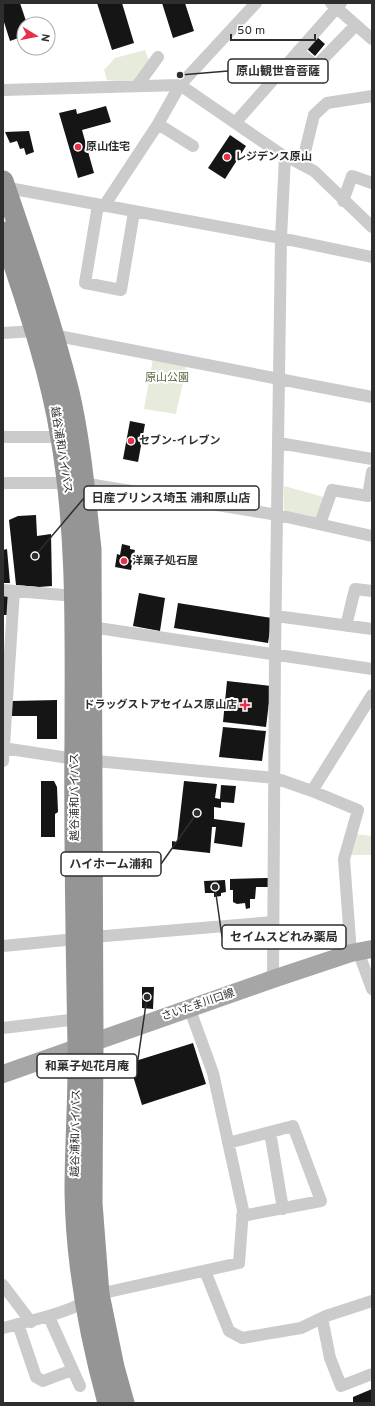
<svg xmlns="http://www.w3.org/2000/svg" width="375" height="1406" viewBox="0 0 375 1406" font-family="Overpass,'Noto Sans JP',sans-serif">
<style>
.green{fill:#e6ebdc}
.building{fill:#151515}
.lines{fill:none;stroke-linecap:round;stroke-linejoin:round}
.street{stroke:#cbcbcb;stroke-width:12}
.primary{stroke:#a6a6a6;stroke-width:18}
.highway{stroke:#959595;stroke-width:21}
.poi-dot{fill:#e4324d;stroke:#fff;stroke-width:1.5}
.labels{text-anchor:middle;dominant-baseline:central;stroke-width:4;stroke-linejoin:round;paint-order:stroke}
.poi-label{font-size:11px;font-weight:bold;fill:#2e2e2e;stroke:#fff;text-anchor:start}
.park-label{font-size:11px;fill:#556a3c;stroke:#fff}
.street-label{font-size:11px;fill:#2e2e2e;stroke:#fff}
.leader{fill:none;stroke:#2e2e2e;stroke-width:1.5}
.callout-dot{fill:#2e2e2e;stroke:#fff;stroke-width:1.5}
.callout{fill:#fff;stroke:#2e2e2e;stroke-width:1.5}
.callout-label{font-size:12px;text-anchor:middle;font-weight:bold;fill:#2e2e2e}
</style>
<rect width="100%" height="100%" fill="#fff"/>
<path class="green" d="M 145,50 L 150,63 L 134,83 L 107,80 L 104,70 L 115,58 Z
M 153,358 L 187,364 L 176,414 L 144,409 Z
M 284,486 L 327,498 L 319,520 L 284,512 Z
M 354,834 L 372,836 L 372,855 L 348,855 Z"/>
<path class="building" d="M 3,3 L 20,3 L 27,24 L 24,24 L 24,36 L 10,41 L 3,19 Z
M 97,3 L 122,3 L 134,43 L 112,50 Z
M 162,3 L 185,3 L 194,31 L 173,38 Z
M 317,37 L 325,44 L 315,56 L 307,49 Z
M 297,58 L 305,65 L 297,74 L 289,68 Z
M 106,106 L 111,122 L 82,130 L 94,173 L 78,178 L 59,113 L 76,109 L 77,114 Z
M 29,131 L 34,152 L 26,155 L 24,148 L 20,149 L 17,141 L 10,143 L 5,132 Z
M 230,135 L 246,146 L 225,179 L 208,168 Z
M 130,421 L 145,424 L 138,462 L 123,459 Z
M 36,515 L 37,536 L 51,534 L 52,586 L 39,587 L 16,585 L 9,520 L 18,516 Z
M 122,544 L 130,546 L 130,549 L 135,550 L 131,570 L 115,567 L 117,554 L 120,555 Z
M 7,549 L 10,583 L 3,583 L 3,550 Z
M 139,593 L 165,598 L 160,631 L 133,626 Z
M 3,596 L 10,597 L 7,615 L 3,615 Z
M 178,603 L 272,618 L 268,643 L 174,628 Z
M 227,681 L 271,686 L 266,727 L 223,722 Z
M 57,700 L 57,739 L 37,739 L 37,716 L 12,716 L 12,701 Z
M 223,727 L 266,731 L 262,761 L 219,757 Z
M 41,781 L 54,781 L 57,787 L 58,812 L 55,814 L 55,837 L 41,837 Z
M 184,781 L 217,784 L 215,798 L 220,799 L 221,785 L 236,786 L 234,803 L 221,802 L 221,808 L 214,807 L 214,819 L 245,823 L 242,847 L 214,843 L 216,827 L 212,827 L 210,853 L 172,849 L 172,841 L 177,842 Z
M 268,878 L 268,887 L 256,887 L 255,899 L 250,899 L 250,908 L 246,909 L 245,903 L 237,904 L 233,902 L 233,890 L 230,890 L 230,879 Z
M 225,880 L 226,892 L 221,893 L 221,896 L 214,897 L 214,893 L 205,893 L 204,881 Z
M 142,987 L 154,987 L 153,1009 L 142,1008 Z
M 193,1043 L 206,1084 L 142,1105 L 129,1063 Z
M 372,1389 L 372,1403 L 353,1403 L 353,1397 Z"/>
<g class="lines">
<path class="street" d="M 331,3 L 372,39
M 298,51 L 316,66 L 356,25
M 137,86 L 158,57
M 3,90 L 180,85 L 285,157 L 281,238 L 275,654 L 273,979
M 235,123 L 341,3
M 158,124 L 193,146
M 295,161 L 314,171 L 372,227
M 302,164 L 314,115 L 327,103 L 372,96
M 3,187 L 281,238 L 372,257
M 343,201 L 352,176 L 372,183
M 98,205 L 85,283 L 121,290 L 134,212
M 104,206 L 158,124 L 180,85 L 256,3
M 3,333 L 34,331
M 53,335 L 372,397
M 3,437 L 61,437
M 279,443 L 372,459
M 3,483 L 84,483 L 100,486 L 278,515 L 372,536
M 320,524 L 332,490 L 368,496 L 372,472
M 3,590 L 75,596
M 276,616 L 372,629
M 346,626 L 355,589 L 372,591
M 91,627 L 372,669
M 3,748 L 75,759 L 275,778 L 312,791 L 358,810 L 344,859 L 351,953
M 3,761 L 14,591
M 312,791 L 372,695
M 93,937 L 273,922
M 3,946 L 76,939
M 358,951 L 372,989
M 3,1028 L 78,1019
M 270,1132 L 283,1209
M 228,1143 L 293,1126 L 321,1201 L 242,1216
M 205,1271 L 229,1331 L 242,1338 L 301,1328 L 326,1316 L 372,1301
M 3,1285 L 31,1322
M 49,1317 L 80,1386
M 322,1318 L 330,1358 L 341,1386 L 372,1374
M 18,1324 L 36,1377 L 43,1381 L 72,1370
M 3,1328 C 37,1319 70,1313 99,1294 L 239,1263 L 243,1210 L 213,1073 L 189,1007"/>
<path class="primary" d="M 3,1074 L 273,979 L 351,953 L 372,949"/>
<path class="highway" d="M 3,181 C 27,251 51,320 69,392 C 81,444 85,496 91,549 L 93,1042 L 92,1203 L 99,1294 L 114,1367 L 124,1403
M 3,232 C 25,298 50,369 61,438 C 78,538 75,639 75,740 C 74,842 76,943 78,1044 C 79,1093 75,1143 75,1192 C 76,1264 89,1334 108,1403"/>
</g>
<g class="poi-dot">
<circle cx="78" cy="147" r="4"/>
<circle cx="227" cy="157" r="4"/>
<circle cx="131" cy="441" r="4"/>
<circle cx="124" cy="561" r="4"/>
<path d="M243 699h4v4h4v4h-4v4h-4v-4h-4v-4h4z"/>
</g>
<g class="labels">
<g class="poi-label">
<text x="86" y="147">原山住宅</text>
<text x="235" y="157">レジデンス原山</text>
<text x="139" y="441">セブン-イレブン</text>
<text x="132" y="561">洋菓子処石屋</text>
<text x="237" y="705" text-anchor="end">ドラッグストアセイムス原山店</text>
</g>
<g class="park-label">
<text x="167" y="378">原山公園</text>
</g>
<g class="street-label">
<text transform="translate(61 450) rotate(81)">越谷浦和バイパス</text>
<text transform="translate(75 797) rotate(-90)">越谷浦和バイパス</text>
<text transform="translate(198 1005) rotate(-19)">さいたま川口線</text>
<text transform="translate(76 1133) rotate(-89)">越谷浦和バイパス</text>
</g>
</g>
<path class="leader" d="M180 75L228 71M35 556L84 498M197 813L161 864M215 887L222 937M147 997L137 1066"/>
<g class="callout-dot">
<circle cx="180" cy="75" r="4"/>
<circle cx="35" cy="556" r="4"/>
<circle cx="197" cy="813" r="4"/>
<circle cx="215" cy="887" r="4"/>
<circle cx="147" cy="997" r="4"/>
</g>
<g class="callout">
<rect x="228" y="59" width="100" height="24" rx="4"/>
<rect x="84" y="486" width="175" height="24" rx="4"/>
<rect x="61" y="852" width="100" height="24" rx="4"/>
<rect x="222" y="925" width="124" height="24" rx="4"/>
<rect x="37" y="1054" width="100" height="24" rx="4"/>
</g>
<g class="callout-label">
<text x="278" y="75">原山観世音菩薩</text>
<text x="171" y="502">日産プリンス埼玉 浦和原山店</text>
<text x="111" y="868">ハイホーム浦和</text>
<text x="284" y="941">セイムスどれみ薬局</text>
<text x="87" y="1070">和菓子処花月庵</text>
</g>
<rect width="375" height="1406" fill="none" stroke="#2e2e2e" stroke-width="8"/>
<g transform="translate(36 36) rotate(100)"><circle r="19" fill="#ffffff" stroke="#ababab"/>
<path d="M0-3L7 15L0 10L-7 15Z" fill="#e4324d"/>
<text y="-6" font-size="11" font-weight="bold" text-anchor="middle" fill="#2e2e2e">N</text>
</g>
<path d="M231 34v6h84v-6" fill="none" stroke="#2e2e2e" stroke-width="2"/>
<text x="237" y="34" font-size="12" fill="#2e2e2e" stroke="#ffffff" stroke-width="3" paint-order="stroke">50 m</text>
</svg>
